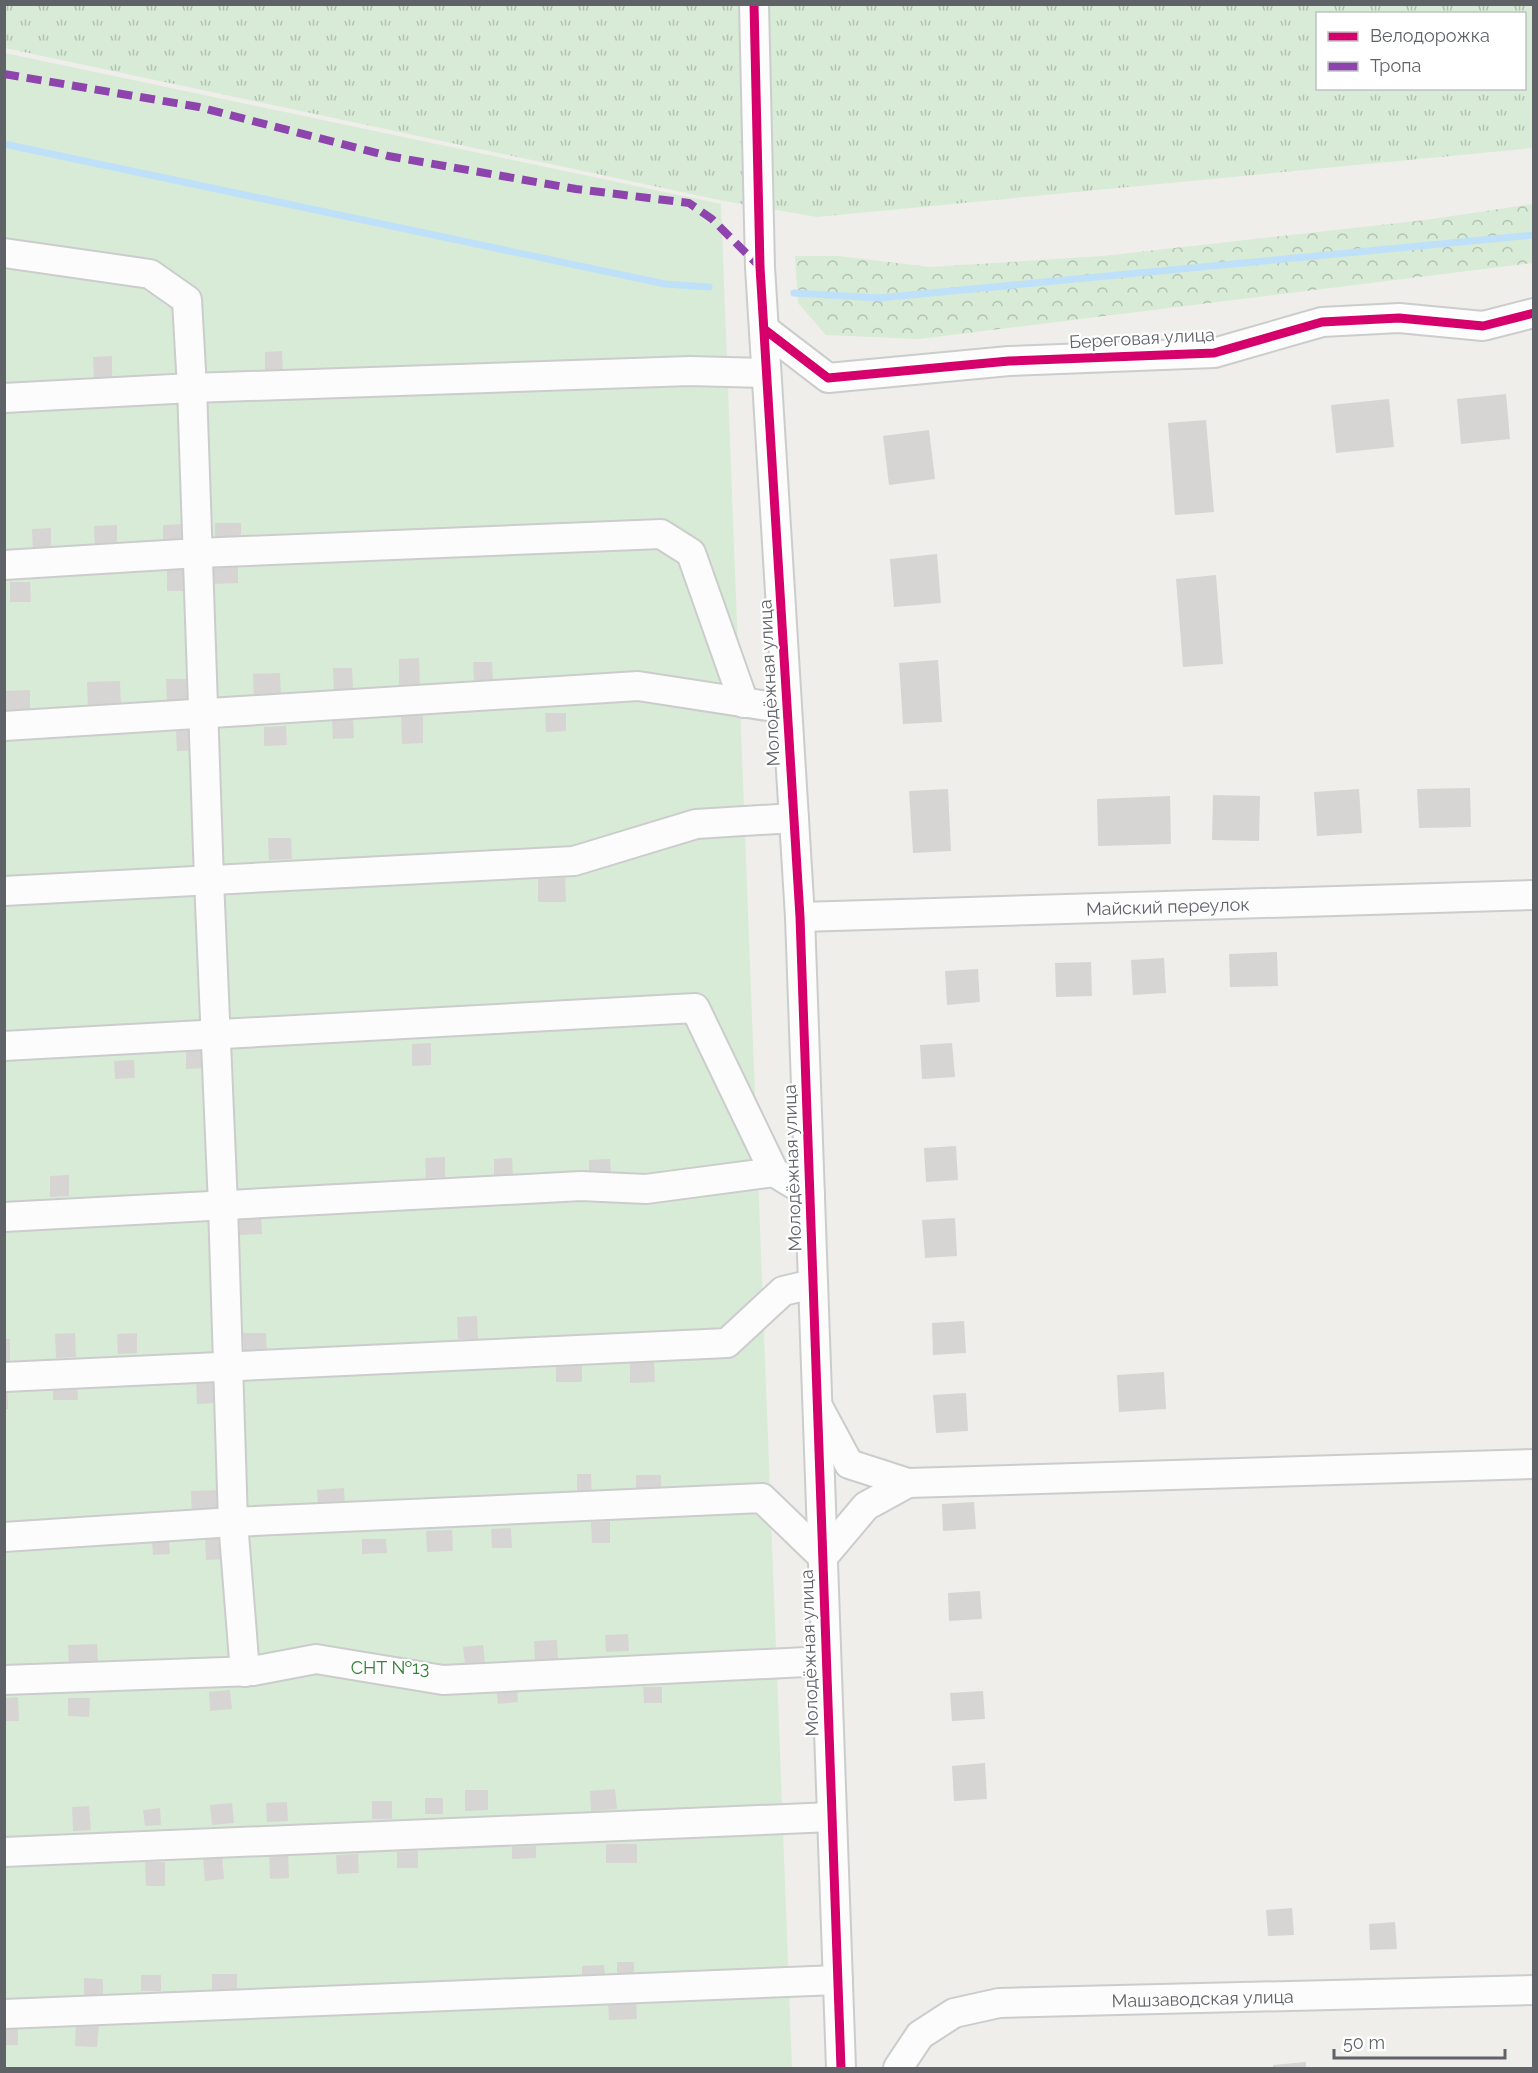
<svg xmlns="http://www.w3.org/2000/svg" width="1538" height="2073" viewBox="0 0 1538 2073" font-family="Raleway,sans-serif">
<style>
.grass{fill:url(#grass-tufts);fill-rule:evenodd}
.forest{fill:url(#forest-crowns)}
.green{fill:#d8ebd6}
.lines{fill:none;stroke-linecap:round;stroke-linejoin:round}
.stream{stroke:#bfe0f9;stroke-width:7}
.building{fill:#d6d5d3}
.minor-casing{stroke:#cbcccc;stroke-width:32}
.minor{stroke:#fdfcfc;stroke-width:28}
.quiet{stroke:#8e44ad;stroke-width:8;stroke-dasharray:15 8;stroke-linecap:butt}
.cycleway-casing{stroke:#fff;stroke-width:13}
.cycleway{stroke:#d6006c;stroke-width:9}
.labels{text-anchor:middle;dominant-baseline:central;stroke-width:4.5;stroke-linejoin:round;paint-order:stroke}
.street-label{font-size:18px;fill:#5f6368;stroke:#fff}
.park-label{font-size:18px;fill:#348238;stroke:#fff}
</style>
<defs>
<pattern id="grass-tufts" width="24" height="20" patternUnits="userSpaceOnUse" patternTransform="scale(1.5)"><rect width="24" height="20" fill="#d8ebd6"/><path d="M3 7l-1-3M5 7V3M7 7l1-3M15 17l-1-3M17 17v-4M19 17l1-3" fill="none" stroke="#b2c2b1"/></pattern>
<pattern id="forest-crowns" width="20" height="18" patternUnits="userSpaceOnUse" patternTransform="scale(1.5)"><rect width="20" height="18" fill="#d8ebd6"/><path d="M2 6a3 3 0 1 1 6 0M12 15a3 3 0 1 1 6 0" fill="none" stroke="#b2c2b1"/></pattern>
</defs>
<rect width="100%" height="100%" fill="#efeeea"/>
<path class="grass" d="M 5,4 L 1533,5 L 1533,148 L 817,217 L 724,201 L 5,48 ZM 1318,14 L 1524,14 L 1524,88 L 1318,88 Z"/>
<path class="forest" d="M 1533,204 L 1533,263 L 919,339 L 826,335 L 798,303 L 795,256 L 839,256 L 930,267 L 1103,256 L 1425,220 Z"/>
<path class="green" d="M 5,53 L 721,204 L 792,2068 L 5,2068 Z"/>
<g class="lines">
<path class="stream" d="M 4,144 L 665,284 L 709,287
M 794,293 L 879,298 L 1534,235"/>
</g>
<path class="building" d="M 282,351 L 283,375 L 265,375 L 265,352 Z
M 112,356 L 112,382 L 94,383 L 93,357 Z
M 1506,394 L 1510,439 L 1461,444 L 1457,399 Z
M 1389,399 L 1394,447 L 1336,453 L 1331,405 Z
M 1206,420 L 1214,512 L 1175,515 L 1168,423 Z
M 929,430 L 935,479 L 889,485 L 883,436 Z
M 215,523 L 241,523 L 241,538 L 215,539 Z
M 184,524 L 184,544 L 163,545 L 163,525 Z
M 117,525 L 117,547 L 95,548 L 94,526 Z
M 51,528 L 51,551 L 33,552 L 32,529 Z
M 937,554 L 941,603 L 894,607 L 890,559 Z
M 238,567 L 238,583 L 212,584 L 211,568 Z
M 167,570 L 188,570 L 189,591 L 167,591 Z
M 1216,575 L 1223,664 L 1183,667 L 1176,579 Z
M 10,582 L 30,582 L 31,602 L 10,602 Z
M 419,658 L 420,686 L 399,686 L 399,659 Z
M 938,660 L 942,722 L 903,724 L 899,663 Z
M 473,662 L 492,662 L 493,682 L 474,683 Z
M 333,668 L 352,668 L 353,690 L 334,691 Z
M 280,673 L 281,697 L 254,698 L 253,674 Z
M 166,679 L 194,679 L 195,704 L 167,705 Z
M 120,681 L 121,707 L 88,707 L 87,682 Z
M 30,690 L 30,715 L 4,715 L 4,691 Z
M 545,713 L 566,713 L 566,731 L 546,732 Z
M 423,715 L 423,743 L 402,744 L 401,716 Z
M 353,718 L 354,738 L 333,739 L 332,719 Z
M 286,726 L 287,745 L 264,746 L 264,727 Z
M 197,730 L 197,750 L 177,751 L 176,731 Z
M 1470,788 L 1471,827 L 1419,828 L 1417,789 Z
M 948,789 L 951,851 L 913,853 L 909,791 Z
M 1359,789 L 1362,833 L 1317,836 L 1314,792 Z
M 1213,795 L 1260,796 L 1259,841 L 1212,840 Z
M 1170,796 L 1171,844 L 1098,846 L 1097,799 Z
M 268,838 L 291,838 L 292,859 L 269,860 Z
M 565,878 L 566,902 L 538,902 L 538,879 Z
M 1277,952 L 1278,986 L 1230,987 L 1229,954 Z
M 1164,958 L 1166,993 L 1133,995 L 1131,960 Z
M 1091,962 L 1092,996 L 1056,997 L 1055,963 Z
M 978,969 L 980,1002 L 947,1005 L 945,971 Z
M 431,1043 L 431,1065 L 412,1066 L 412,1044 Z
M 952,1043 L 955,1077 L 922,1079 L 920,1045 Z
M 205,1050 L 206,1068 L 186,1069 L 186,1051 Z
M 134,1060 L 135,1078 L 115,1079 L 114,1061 Z
M 956,1146 L 958,1180 L 926,1182 L 924,1148 Z
M 445,1157 L 445,1177 L 426,1178 L 425,1158 Z
M 512,1158 L 513,1177 L 494,1178 L 494,1159 Z
M 610,1159 L 611,1175 L 589,1175 L 589,1160 Z
M 69,1175 L 69,1196 L 50,1197 L 50,1176 Z
M 261,1213 L 262,1234 L 240,1235 L 239,1214 Z
M 955,1218 L 957,1256 L 925,1258 L 922,1220 Z
M 477,1316 L 478,1339 L 458,1339 L 457,1317 Z
M 964,1321 L 966,1353 L 933,1355 L 932,1323 Z
M 75,1333 L 76,1357 L 56,1358 L 55,1334 Z
M 137,1333 L 137,1353 L 118,1354 L 117,1334 Z
M 243,1333 L 266,1333 L 267,1351 L 244,1352 Z
M 4,1339 L 10,1339 L 10,1362 L 4,1362 Z
M 654,1361 L 655,1382 L 630,1383 L 630,1362 Z
M 582,1363 L 582,1382 L 556,1382 L 556,1364 Z
M 1164,1372 L 1166,1409 L 1119,1412 L 1117,1375 Z
M 196,1380 L 216,1380 L 216,1403 L 197,1404 Z
M 77,1382 L 78,1400 L 53,1400 L 53,1383 Z
M 4,1386 L 7,1386 L 8,1409 L 4,1409 Z
M 966,1393 L 968,1431 L 936,1433 L 933,1395 Z
M 577,1474 L 591,1474 L 592,1497 L 577,1497 Z
M 636,1475 L 661,1475 L 661,1493 L 636,1494 Z
M 344,1488 L 345,1507 L 318,1508 L 317,1490 Z
M 219,1490 L 220,1514 L 192,1515 L 191,1491 Z
M 974,1502 L 976,1529 L 943,1531 L 942,1504 Z
M 610,1521 L 610,1543 L 592,1543 L 591,1522 Z
M 511,1528 L 512,1548 L 492,1548 L 491,1529 Z
M 452,1530 L 453,1551 L 427,1552 L 426,1531 Z
M 205,1538 L 225,1538 L 226,1559 L 206,1560 Z
M 362,1539 L 386,1539 L 387,1553 L 362,1554 Z
M 152,1540 L 169,1540 L 170,1554 L 153,1555 Z
M 980,1591 L 982,1619 L 949,1621 L 948,1593 Z
M 628,1634 L 629,1651 L 606,1652 L 605,1635 Z
M 557,1640 L 558,1659 L 535,1661 L 534,1641 Z
M 97,1644 L 98,1665 L 69,1666 L 68,1645 Z
M 483,1645 L 485,1663 L 465,1665 L 463,1647 Z
M 517,1685 L 518,1702 L 498,1704 L 496,1687 Z
M 643,1687 L 662,1687 L 662,1703 L 644,1703 Z
M 230,1690 L 232,1709 L 210,1711 L 209,1692 Z
M 983,1691 L 985,1719 L 952,1721 L 950,1693 Z
M 18,1697 L 19,1721 L 4,1721 L 4,1698 Z
M 68,1698 L 90,1698 L 89,1717 L 68,1716 Z
M 985,1763 L 987,1799 L 954,1801 L 952,1766 Z
M 615,1789 L 617,1809 L 591,1811 L 590,1791 Z
M 465,1790 L 488,1790 L 488,1810 L 465,1811 Z
M 425,1798 L 443,1798 L 443,1814 L 425,1814 Z
M 372,1801 L 392,1801 L 392,1819 L 372,1819 Z
M 287,1802 L 288,1821 L 267,1822 L 266,1803 Z
M 232,1803 L 234,1823 L 212,1825 L 210,1805 Z
M 89,1806 L 91,1830 L 73,1831 L 72,1807 Z
M 160,1808 L 161,1825 L 145,1826 L 143,1810 Z
M 606,1844 L 637,1844 L 637,1863 L 606,1863 Z
M 536,1846 L 536,1858 L 512,1859 L 512,1847 Z
M 418,1851 L 418,1868 L 397,1868 L 397,1852 Z
M 288,1853 L 289,1878 L 270,1879 L 269,1854 Z
M 358,1854 L 359,1873 L 337,1874 L 336,1855 Z
M 222,1856 L 224,1879 L 205,1881 L 203,1859 Z
M 145,1862 L 165,1862 L 165,1886 L 146,1886 Z
M 1292,1908 L 1294,1935 L 1268,1936 L 1266,1910 Z
M 1395,1922 L 1397,1949 L 1370,1950 L 1369,1924 Z
M 617,1962 L 634,1962 L 634,1979 L 617,1979 Z
M 604,1965 L 605,1977 L 582,1978 L 582,1966 Z
M 212,1974 L 237,1974 L 237,1991 L 212,1991 Z
M 141,1975 L 161,1975 L 161,1991 L 141,1991 Z
M 84,1978 L 103,1979 L 103,1997 L 84,1996 Z
M 636,1998 L 637,2019 L 609,2020 L 608,2000 Z
M 76,2022 L 99,2024 L 97,2047 L 75,2046 Z
M 18,2029 L 18,2045 L 4,2045 L 4,2030 Z
M 1306,2062 L 1306,2068 L 1273,2068 L 1273,2065 Z"/>
<g class="lines">
<defs>
<g id="minor">
<path d="M 754,4 L 760,267 L 800,917 L 841,2068"/>
<path d="M 4,253 L 150,274 L 187,300 L 192,388 L 209,880 L 223,1205 L 233,1522 L 245,1672"/>
<path d="M 764,329 L 828,378 L 1009,361 L 1214,353 L 1322,322 L 1399,318 L 1483,326 L 1534,313"/>
<path d="M 4,398 L 192,388 L 690,371 L 766,373"/>
<path d="M 4,565 L 198,553 L 661,534 L 691,553 L 744,703"/>
<path d="M 4,726 L 638,686 L 787,709"/>
<path d="M 4,891 L 574,861 L 696,824 L 794,818"/>
<path id="s1" d="M 800,917 L 1534,895"/>
<path d="M 4,1046 L 695,1008 L 774,1172 L 810,1194"/>
<path d="M 4,1217 L 581,1186 L 646,1189 L 774,1172"/>
<path d="M 4,1377 L 727,1343 L 783,1291 L 813,1284"/>
<path d="M 820,1410 L 849,1464 L 908,1483 L 1534,1464"/>
<path d="M 4,1537 L 233,1522 L 762,1498 L 823,1557 L 866,1506 L 908,1483"/>
<path d="M 4,1680 L 253,1671 L 316,1659 L 443,1680 L 826,1661"/>
<path d="M 4,1852 L 832,1817"/>
<path d="M 4,2014 L 838,1980"/>
<path id="s2" d="M 898,2068 L 920,2035 L 954,2013 L 999,2003 L 1534,1990"/>
</g>
</defs>
<use href="#minor" class="minor-casing"/>
<use href="#minor" class="minor"/>
<path class="quiet" d="M 4,74 L 199,107 L 388,156 L 576,189 L 689,203 L 712,219 L 760,267"/>
<defs>
<path id="cycleway" d="M 754,4 L 760,267 L 800,917 L 841,2068
M 764,329 L 828,378 L 1009,361 L 1214,353 L 1322,322 L 1399,318 L 1483,326 L 1534,313"/>
</defs>
<use href="#cycleway" class="cycleway-casing"/>
<use href="#cycleway" class="cycleway"/>
</g>
<g class="labels">
<g class="street-label">
<text transform="translate(1142 338) rotate(-3)">Береговая улица</text>
<text transform="translate(769 683) rotate(-93)">Молодёжная улица</text>
<text stroke="none"><textPath href="#s1" startOffset="368">Майский переулок</textPath></text>
<text transform="translate(792 1168) rotate(-92)">Молодёжная улица</text>
<text transform="translate(809 1653) rotate(-92)">Молодёжная улица</text>
<text stroke="none"><textPath href="#s2" startOffset="330">Машзаводская улица</textPath></text>
</g>
<g class="park-label">
<text x="390" y="1667">СНТ №13</text>
</g>
</g>
<rect width="1538" height="2073" fill="none" stroke="#5f6368" stroke-width="12"/>
<rect x="1316" y="12" width="210" height="78" fill="#ffffff" stroke="#bfc1c3" stroke-width="1.5"/>
<rect x="1328" y="32" width="30" height="9" fill="#d6006c" stroke="#bfc1c3" stroke-width="1.5"/>
<text x="1370" y="42" font-size="18" fill="#5f6368">Велодорожка</text>
<rect x="1328" y="62" width="30" height="9" fill="#8e44ad" stroke="#bfc1c3" stroke-width="1.5"/>
<text x="1370" y="72" font-size="18" fill="#5f6368">Тропа</text>
<path d="M1334 2049v9h171v-9" fill="none" stroke="#5f6368" stroke-width="3"/>
<text x="1343" y="2049" font-size="18" fill="#5f6368" stroke="#ffffff" stroke-width="4.5" paint-order="stroke">50 m</text>
</svg>
